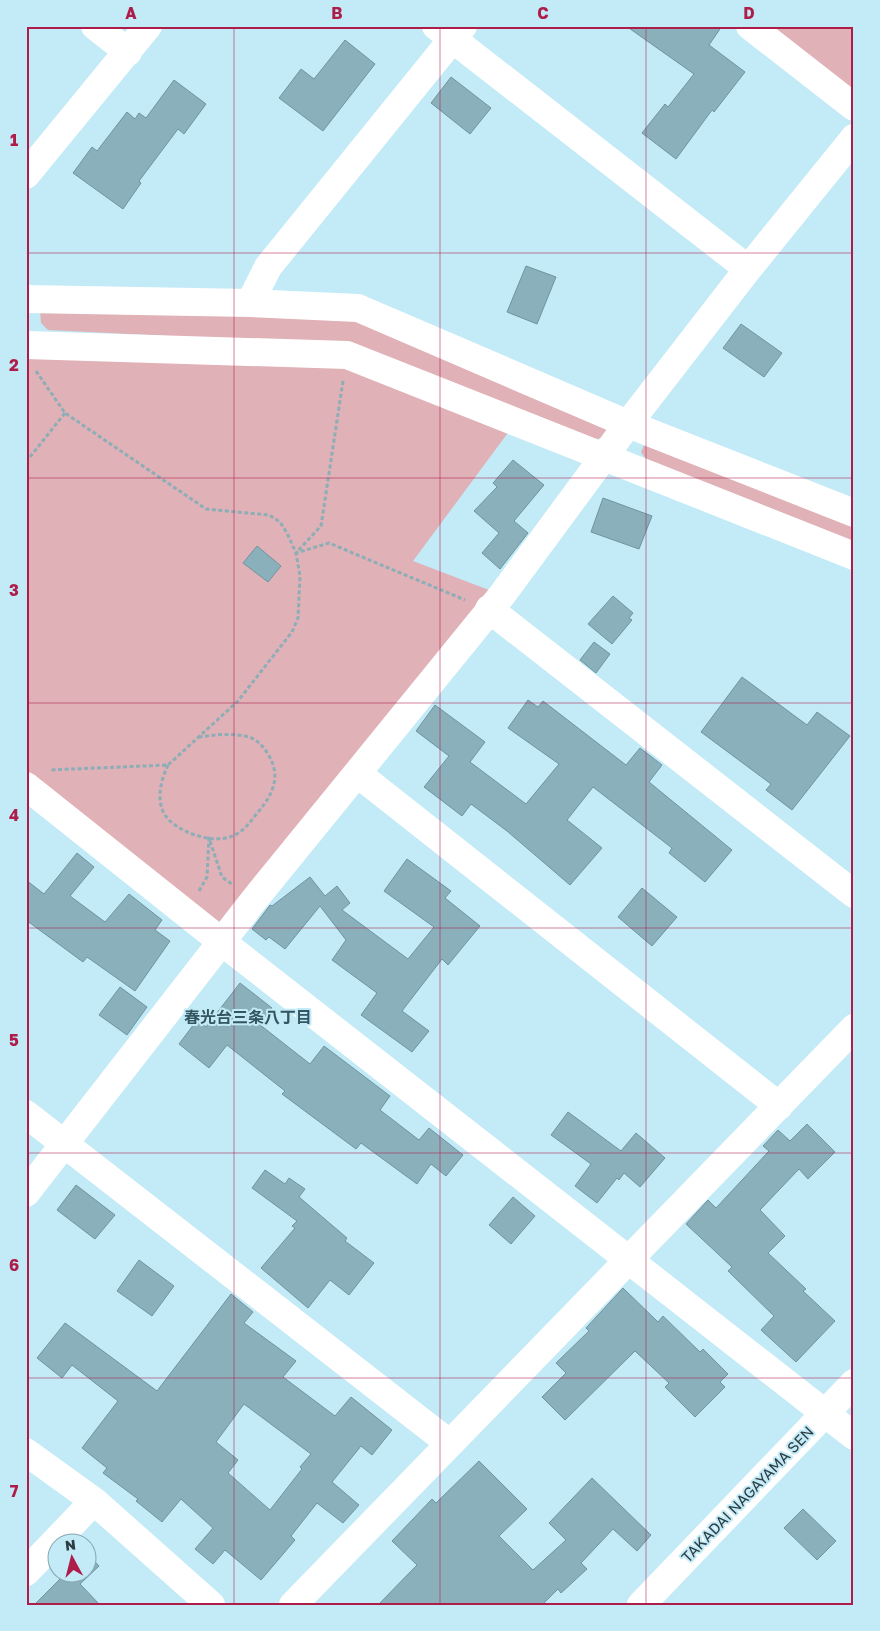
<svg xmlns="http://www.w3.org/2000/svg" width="880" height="1631" viewBox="0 0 880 1631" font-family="'Golos Text','Noto Sans JP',sans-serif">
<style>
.green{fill:#e0b1b6}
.building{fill:#8ab0bc;stroke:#6f94a0;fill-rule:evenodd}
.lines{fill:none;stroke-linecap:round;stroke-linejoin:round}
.path{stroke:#8dadb7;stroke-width:3;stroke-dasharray:4 2.5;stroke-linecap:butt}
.minor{stroke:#fff;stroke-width:28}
.grid{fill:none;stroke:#ae1c49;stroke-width:1;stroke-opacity:0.55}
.labels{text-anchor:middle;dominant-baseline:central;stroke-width:4;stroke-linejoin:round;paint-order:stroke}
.street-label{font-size:15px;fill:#2d3d42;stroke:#c2eaf7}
.neighbourhood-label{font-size:16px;font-weight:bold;fill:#335662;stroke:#c2eaf7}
.neatline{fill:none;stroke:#ae1c49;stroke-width:2}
.grid-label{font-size:16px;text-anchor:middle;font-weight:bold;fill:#ae1c49}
</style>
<rect width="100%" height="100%" fill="#c2eaf7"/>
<path class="green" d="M 751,26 L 854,26 L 854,106 Z
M 40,309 L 356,318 L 613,423 L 604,437 L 594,440 L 350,345 L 48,330 L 41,323 Z
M 26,345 L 347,355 L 516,422 L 413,561 L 502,595 L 222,942 L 26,786 Z
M 646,441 L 854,513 L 854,544 L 648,462 L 641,452 Z"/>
<path class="building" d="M 626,26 L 722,26 L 709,45 L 745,72 L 714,112 L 712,110 L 676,159 L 642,133 L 665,104 L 668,107 L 694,74 Z
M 345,40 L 375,64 L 323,131 L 279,98 L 301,69 L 314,79 Z
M 451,77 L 491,108 L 470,134 L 431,103 Z
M 174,80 L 206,104 L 184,134 L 178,129 L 139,181 L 141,183 L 123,209 L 73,173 L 92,147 L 97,151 L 127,112 L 135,119 L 139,113 L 146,118 Z
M 526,266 L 556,277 L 537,324 L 507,312 Z
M 741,324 L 782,353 L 764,377 L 723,348 Z
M 513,460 L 544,485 L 514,521 L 528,533 L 500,569 L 482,553 L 499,533 L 474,511 L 497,487 L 493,483 Z
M 603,498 L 652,516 L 639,549 L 591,532 Z
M 257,546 L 281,566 L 268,582 L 243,563 Z
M 613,596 L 633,613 L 629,618 L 632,620 L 612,644 L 588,624 Z
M 594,642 L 610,654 L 596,673 L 580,660 Z
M 742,677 L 807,725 L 817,712 L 850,736 L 792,810 L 766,790 L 771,784 L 701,732 Z
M 528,700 L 538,707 L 543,701 L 626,765 L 640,748 L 662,765 L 649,782 L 732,850 L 705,882 L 669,853 L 672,848 L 593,787 L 567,820 L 602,848 L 570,885 L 507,831 L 471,804 L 462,816 L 424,787 L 449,756 L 416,731 L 435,705 L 485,742 L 470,762 L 526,804 L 559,764 L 508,728 Z
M 77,853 L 94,867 L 70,896 L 105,922 L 129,894 L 162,920 L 155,930 L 170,941 L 135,991 L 87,957 L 83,962 L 26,920 L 26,880 L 44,894 Z
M 407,859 L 451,891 L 445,898 L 480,926 L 448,965 L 442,959 L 402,1011 L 429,1031 L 412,1052 L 361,1015 L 377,993 L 332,960 L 346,940 L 320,906 L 285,949 L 269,937 L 266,940 L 252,929 L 270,905 L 272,906 L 310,877 L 325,896 L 337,886 L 350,903 L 342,910 L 408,959 L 434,927 L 384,891 Z
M 642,888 L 677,917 L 652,946 L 618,917 Z
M 240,983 L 272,1008 L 259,1024 L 310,1064 L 324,1046 L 390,1096 L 380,1110 L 419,1140 L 429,1128 L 463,1155 L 446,1176 L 431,1164 L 417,1184 L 361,1143 L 356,1149 L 282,1094 L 285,1091 L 227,1045 L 209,1068 L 179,1044 L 197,1020 L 206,1027 Z
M 120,987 L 147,1007 L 127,1035 L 99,1015 Z
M 568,1112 L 621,1151 L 636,1133 L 665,1158 L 640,1187 L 624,1173 L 619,1180 L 617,1178 L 597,1203 L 575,1186 L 591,1164 L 551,1135 Z
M 807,1124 L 835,1152 L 808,1179 L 799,1169 L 760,1210 L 785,1236 L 768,1253 L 806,1289 L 803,1291 L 835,1321 L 796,1362 L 761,1330 L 774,1316 L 728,1271 L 732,1267 L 686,1224 L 708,1200 L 716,1208 L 769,1151 L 763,1146 L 778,1130 L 790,1141 Z
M 265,1170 L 285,1184 L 289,1178 L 305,1189 L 299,1197 L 347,1238 L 345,1241 L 374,1263 L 349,1295 L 330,1280 L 308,1308 L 261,1268 L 295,1228 L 292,1226 L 297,1221 L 252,1188 Z
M 76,1185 L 115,1215 L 95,1239 L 57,1210 Z
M 513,1197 L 535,1216 L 511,1244 L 489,1225 Z
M 139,1260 L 174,1286 L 152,1316 L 117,1291 Z
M 623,1288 L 658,1322 L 663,1316 L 700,1352 L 703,1349 L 728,1374 L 720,1382 L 725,1387 L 695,1417 L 665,1387 L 669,1383 L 635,1351 L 565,1420 L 542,1397 L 566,1373 L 556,1363 L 589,1331 L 586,1328 Z
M 231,1294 L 253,1312 L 244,1323 L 296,1361 L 283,1377 L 335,1416 L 351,1397 L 392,1430 L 372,1455 L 361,1446 L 332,1482 L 359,1505 L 343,1523 L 317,1503 L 291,1536 L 295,1540 L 261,1580 L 225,1550 L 213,1564 L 195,1549 L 213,1528 L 181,1499 L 162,1522 L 136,1501 L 138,1499 L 103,1473 L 107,1468 L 82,1448 L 118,1401 L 72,1365 L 62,1378 L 37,1358 L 65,1323 L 157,1391 ZM 244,1404 L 311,1454 L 300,1467 L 302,1469 L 270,1510 L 228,1473 L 238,1460 L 216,1442 Z
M 479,1461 L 527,1509 L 499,1536 L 533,1570 L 566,1540 L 549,1523 L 592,1478 L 651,1535 L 637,1551 L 613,1529 L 581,1563 L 587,1569 L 561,1593 L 558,1589 L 542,1605 L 378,1605 L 417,1565 L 392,1541 L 432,1499 L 436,1503 Z
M 803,1509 L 836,1541 L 817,1560 L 784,1528 Z
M 88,1554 L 99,1566 L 80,1584 L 100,1605 L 34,1605 L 61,1578 L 51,1568 L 58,1562 L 58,1574 L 88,1574 Z"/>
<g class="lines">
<path class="path" d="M 36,371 L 65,413 L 206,509 L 269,515 L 280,522 L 287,533 L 296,553 L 300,576 L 298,618 L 292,632 L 238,701 L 168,765 L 49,770
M 343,381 L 321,526 L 296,553 L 329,543 L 465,600
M 26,462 L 65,413
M 168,765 C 160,782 154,806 170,821 C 187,836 222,847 241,831 C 248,826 253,818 259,811 C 274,793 281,775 268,754 C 262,745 256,738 245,736 C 230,733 213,735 199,737
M 199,891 L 207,877 L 209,838 L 222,877 L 232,884"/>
<path class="minor" d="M 95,26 L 128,52
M 436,26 L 748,269
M 750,26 L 854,107
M 26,175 L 148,26
M 26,299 L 250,303 L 358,308 L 628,424 L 854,513
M 250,303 L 268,267 L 463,26
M 26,345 L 347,355 L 854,556
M 489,609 L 854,894
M 358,774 L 779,1106
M 26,786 L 222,942 L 854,1436
M 26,1114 L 449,1443
M 26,1193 L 254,900 L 502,595 L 628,424 L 748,269 L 854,138
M 26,1452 L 94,1501 L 211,1605
M 26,1572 L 94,1501
M 293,1605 L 854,1028
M 641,1605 L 854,1383"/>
</g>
<path class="grid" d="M 234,26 L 234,1605M 440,26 L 440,1605M 646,26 L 646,1605M 26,253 L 854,253M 26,478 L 854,478M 26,703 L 854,703M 26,928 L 854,928M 26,1153 L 854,1153M 26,1378 L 854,1378"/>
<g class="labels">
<g class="street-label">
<text transform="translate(747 1494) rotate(-46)">TAKADAI NAGAYAMA SEN</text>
</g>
<g class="neighbourhood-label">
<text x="248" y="1017">春光台三条八丁目</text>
</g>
</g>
<rect width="880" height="1631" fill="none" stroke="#c2eaf7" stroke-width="55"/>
<g transform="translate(72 1558) rotate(353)"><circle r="24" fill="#c2eaf7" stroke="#86a5af"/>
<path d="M0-4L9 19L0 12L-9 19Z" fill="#ae1c49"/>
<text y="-8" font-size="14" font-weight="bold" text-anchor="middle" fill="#2d3d42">N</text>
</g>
<rect x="28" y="28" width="824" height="1576" class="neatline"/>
<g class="grid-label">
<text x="131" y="19">A</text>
<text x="337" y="19">B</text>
<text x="543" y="19">C</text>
<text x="749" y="19">D</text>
<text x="14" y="146">1</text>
<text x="14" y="371">2</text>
<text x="14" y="596">3</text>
<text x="14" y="821">4</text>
<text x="14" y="1046">5</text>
<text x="14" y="1271">6</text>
<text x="14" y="1497">7</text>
</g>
</svg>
